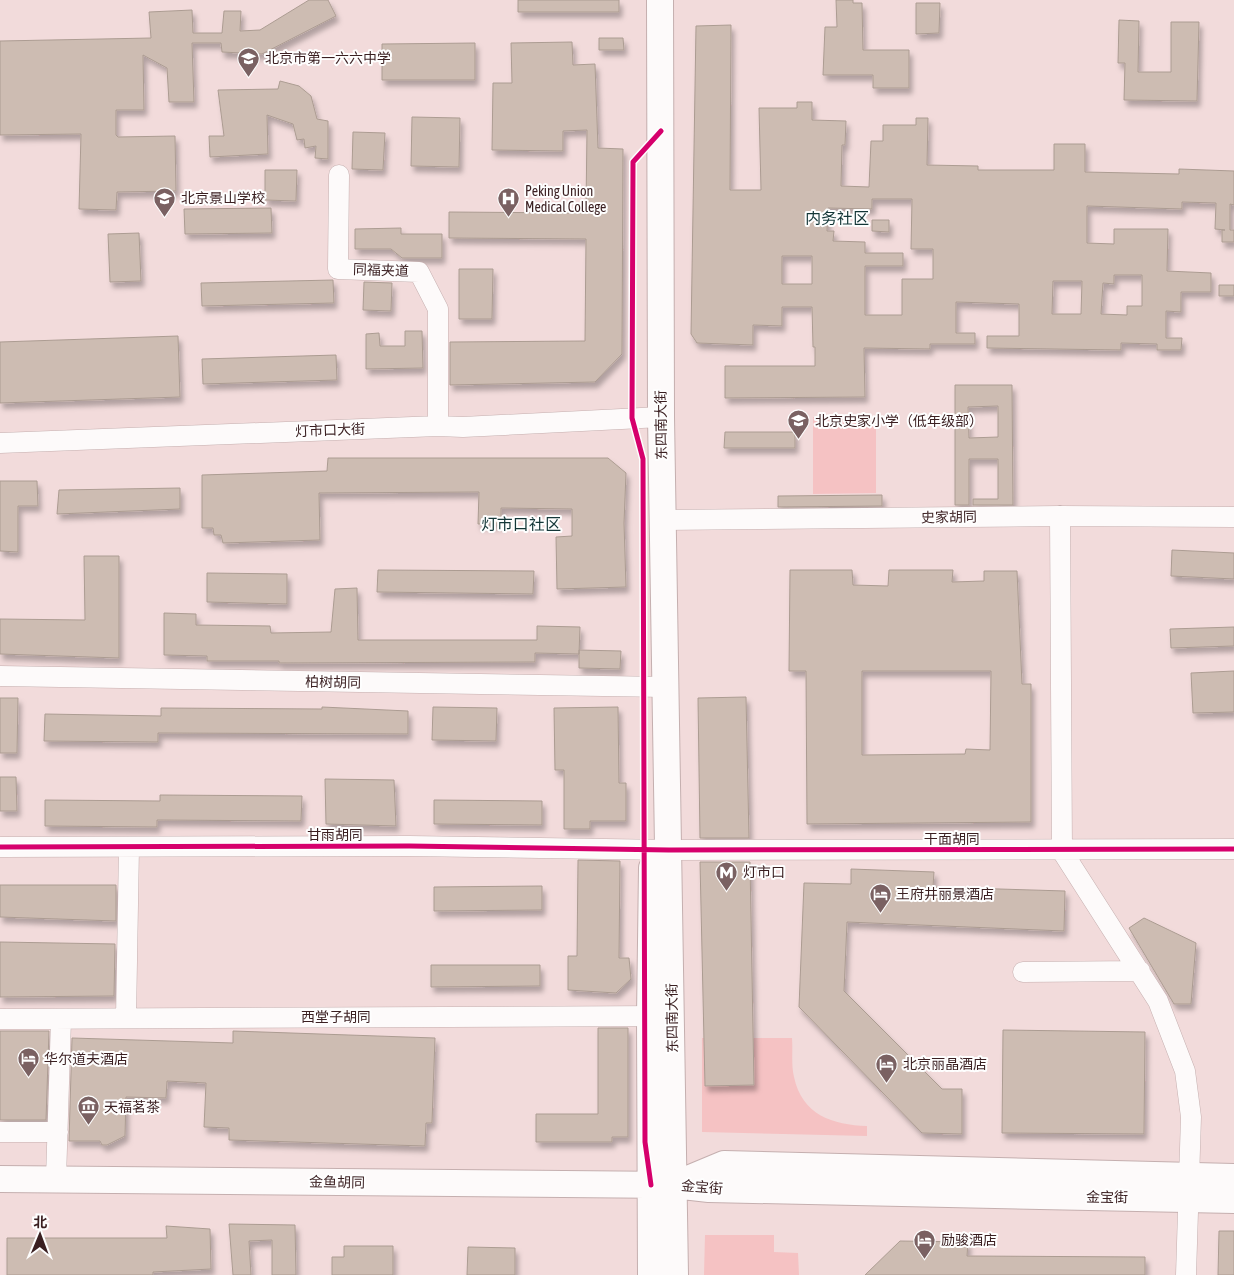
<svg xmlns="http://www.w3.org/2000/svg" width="1234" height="1275" viewBox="0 0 1234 1275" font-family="'Asap Condensed','Noto Sans SC',sans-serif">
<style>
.green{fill:#f5c2c3}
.building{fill:#cdbcb2;stroke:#ac9c92;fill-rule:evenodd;filter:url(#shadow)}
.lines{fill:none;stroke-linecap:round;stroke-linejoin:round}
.minor-casing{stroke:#c5afaf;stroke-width:21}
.major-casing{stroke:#c5afaf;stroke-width:28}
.minor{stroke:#fdfafa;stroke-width:20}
.major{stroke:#fdfafa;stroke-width:26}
.cycleway-casing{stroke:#fefefe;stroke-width:8}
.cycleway{stroke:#d6006c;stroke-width:5}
.labels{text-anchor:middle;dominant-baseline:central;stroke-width:4;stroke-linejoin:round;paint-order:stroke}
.poi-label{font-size:14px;fill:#3a1f21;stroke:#fefefe;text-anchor:start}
.street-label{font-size:14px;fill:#3a1f21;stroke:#fefefe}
.quarter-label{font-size:16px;fill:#133637;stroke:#fefefe}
</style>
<defs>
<filter id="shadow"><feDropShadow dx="3" dy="5.5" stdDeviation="2.5" flood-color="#0004"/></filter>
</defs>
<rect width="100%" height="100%" fill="#f2dbdb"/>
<path class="green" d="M 813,417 L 876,417 L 876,493 L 813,494 Z
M 702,1038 L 792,1038 C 793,1051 791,1065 794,1077 C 802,1115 833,1125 867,1126 L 867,1136 L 702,1132 Z
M 705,1235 L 774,1235 L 774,1252 L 798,1253 L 799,1275 L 704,1275 Z"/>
<path class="building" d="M 309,0 L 328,0 L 336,16 L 262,54 L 222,52 L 221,43 L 192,43 L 194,102 L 169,102 L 167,68 L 143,55 L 144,110 L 116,110 L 116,135 L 118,137 L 175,136 L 176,191 L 117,192 L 116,210 L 79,209 L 81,134 L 0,135 L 0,41 L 151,38 L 149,12 L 192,10 L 193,33 L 222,33 L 224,11 L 241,11 L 240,31 L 260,30 Z
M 518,0 L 619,0 L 619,12 L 518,12 Z
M 836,0 L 853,0 L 853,3 L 862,3 L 863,50 L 909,50 L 909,88 L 873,88 L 873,75 L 823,75 L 825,27 L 837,27 Z
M 916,3 L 940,3 L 939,33 L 916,34 Z
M 1119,20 L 1139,21 L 1138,72 L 1171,72 L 1171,22 L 1199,22 L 1197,101 L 1124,100 L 1125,63 L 1118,63 Z
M 731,25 L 730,190 L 761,190 L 759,108 L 797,108 L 797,102 L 812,102 L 812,120 L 846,121 L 845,145 L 842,145 L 841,186 L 869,187 L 871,141 L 883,141 L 883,125 L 916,125 L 916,118 L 928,118 L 927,165 L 978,166 L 978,170 L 1054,170 L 1054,144 L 1085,144 L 1085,172 L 1179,174 L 1179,169 L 1234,171 L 1234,205 L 1230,204 L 1230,230 L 1234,230 L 1234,242 L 1222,242 L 1222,230 L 1225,230 L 1215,229 L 1216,203 L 1182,202 L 1182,209 L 1087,206 L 1087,243 L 1114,244 L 1114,229 L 1168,229 L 1167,271 L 1211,273 L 1211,292 L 1181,292 L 1181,312 L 1166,311 L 1166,338 L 1182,338 L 1181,350 L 1157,350 L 1157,344 L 1121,343 L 1121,350 L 987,348 L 987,336 L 1019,336 L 1019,304 L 956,302 L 956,333 L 975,333 L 975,344 L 930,344 L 930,349 L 864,348 L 865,397 L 725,398 L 725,366 L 815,366 L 815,347 L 813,347 L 812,307 L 782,307 L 782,326 L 753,325 L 753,345 L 697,343 L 691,334 L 696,26 ZM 872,199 L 912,199 L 911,249 L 933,249 L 933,279 L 902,279 L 902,315 L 865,315 L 865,266 L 903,266 L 903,253 L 865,253 L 865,242 L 833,241 L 834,231 L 827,231 L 828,208 L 872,209 ZM 782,256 L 812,256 L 812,284 L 782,284 ZM 1114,275 L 1142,275 L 1142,306 L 1127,306 L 1127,315 L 1101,314 L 1103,283 L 1114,284 ZM 1053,281 L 1082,281 L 1081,314 L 1052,314 Z
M 599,38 L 623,38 L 624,50 L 599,50 Z
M 572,42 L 573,65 L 595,64 L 598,148 L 623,149 L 622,354 L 595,382 L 450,385 L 450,342 L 585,341 L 586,239 L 449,238 L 449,212 L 579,213 L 586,207 L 587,130 L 563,131 L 563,151 L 492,150 L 493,83 L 512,83 L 511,43 Z
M 475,43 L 475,80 L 382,80 L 382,44 Z
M 280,81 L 299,86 L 311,96 L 317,119 L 328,121 L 328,159 L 315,158 L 316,146 L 305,148 L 304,139 L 297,140 L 293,124 L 267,115 L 268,154 L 210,157 L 209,136 L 224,136 L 218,90 L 278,89 Z
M 412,117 L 460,118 L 459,167 L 411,166 Z
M 353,132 L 385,133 L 383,170 L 352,169 Z
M 265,170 L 297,170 L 296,201 L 265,200 Z
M 271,208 L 272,233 L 185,234 L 184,209 Z
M 872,220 L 889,220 L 889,232 L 872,231 Z
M 401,228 L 401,234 L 442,234 L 442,258 L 402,258 L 391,249 L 355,249 L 355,229 Z
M 139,233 L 141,281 L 110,282 L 108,234 Z
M 459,269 L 493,269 L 492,319 L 459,319 Z
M 333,280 L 334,303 L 202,306 L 201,283 Z
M 364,282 L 392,283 L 391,311 L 363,310 Z
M 1219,285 L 1234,285 L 1234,296 L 1219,296 Z
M 405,331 L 422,331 L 423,368 L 366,369 L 366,334 L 379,333 L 380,346 L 405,346 Z
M 178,336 L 180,397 L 0,403 L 0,342 Z
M 336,355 L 337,380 L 203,384 L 202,359 Z
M 955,385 L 1012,385 L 1013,505 L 973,505 L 973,499 L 998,499 L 998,459 L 969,459 L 969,505 L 955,505 ZM 998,406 L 998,437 L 969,438 L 968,407 Z
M 725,432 L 795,432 L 795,448 L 724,448 Z
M 328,458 L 608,458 L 626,473 L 624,523 L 626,587 L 557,589 L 556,537 L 572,536 L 572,509 L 501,508 L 501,524 L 478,524 L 479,492 L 319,493 L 320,540 L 223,543 L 221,535 L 214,535 L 213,528 L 202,528 L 202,475 L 327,471 Z
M 0,481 L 37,481 L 38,506 L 18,506 L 18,552 L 0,551 Z
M 180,488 L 180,509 L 57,514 L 59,490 Z
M 882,495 L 882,506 L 778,507 L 778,496 Z
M 1172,550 L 1234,553 L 1234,579 L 1171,576 Z
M 84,556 L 119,556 L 119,658 L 0,654 L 0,619 L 85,620 Z
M 378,570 L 534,571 L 533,594 L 377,592 Z
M 790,570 L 852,570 L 853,585 L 888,586 L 889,570 L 953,570 L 952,582 L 984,581 L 984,571 L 1017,571 L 1022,684 L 1031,684 L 1031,822 L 807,824 L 806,671 L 789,671 ZM 862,671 L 991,671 L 990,750 L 966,749 L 965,754 L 862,755 Z
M 207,573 L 287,574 L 287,604 L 207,602 Z
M 357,588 L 358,640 L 537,640 L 537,626 L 580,627 L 579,654 L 535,653 L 535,662 L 279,663 L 279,661 L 207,661 L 207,656 L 164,655 L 164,613 L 196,614 L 196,625 L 270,626 L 271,633 L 331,632 L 335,589 Z
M 1234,627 L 1234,646 L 1171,648 L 1170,629 Z
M 579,650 L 621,651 L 620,669 L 579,668 Z
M 1234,671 L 1234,712 L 1193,713 L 1191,673 Z
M 746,697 L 749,838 L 700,838 L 698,698 Z
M 0,698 L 18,698 L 17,753 L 0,753 Z
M 322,707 L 408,711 L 408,734 L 158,733 L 158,742 L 44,741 L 45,714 L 161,716 L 161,708 L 322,709 Z
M 433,707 L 497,708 L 496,741 L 432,740 Z
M 618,707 L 619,783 L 626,783 L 626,821 L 590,821 L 590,829 L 564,829 L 564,770 L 555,770 L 554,708 Z
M 0,777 L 16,777 L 17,811 L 0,811 Z
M 325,779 L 394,780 L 396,826 L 326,824 Z
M 160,795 L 302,796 L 301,821 L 157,820 L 157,827 L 45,826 L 45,800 L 160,801 Z
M 434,800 L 542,801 L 542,825 L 434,824 Z
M 578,860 L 620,861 L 619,958 L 629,958 L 631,979 L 616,993 L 568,990 L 568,956 L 577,956 Z
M 700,862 L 750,862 L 754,1085 L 705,1086 Z
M 851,869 L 934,872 L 933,887 L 1065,891 L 1064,931 L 847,922 L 844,991 L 942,1089 L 962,1089 L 962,1134 L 922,1133 L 799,1007 L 804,883 L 851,884 Z
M 0,885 L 116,885 L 116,921 L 0,917 Z
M 542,886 L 542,910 L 434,911 L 434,887 Z
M 1144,918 L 1196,943 L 1191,1004 L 1174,1004 L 1129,928 Z
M 0,942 L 115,944 L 114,996 L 0,997 Z
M 431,965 L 540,965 L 540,986 L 431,987 Z
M 598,1028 L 628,1028 L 628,1137 L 612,1137 L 612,1142 L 536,1142 L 536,1114 L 598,1114 Z
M 1003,1030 L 1145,1032 L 1144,1134 L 1002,1133 Z
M 0,1031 L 49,1031 L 46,1120 L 0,1120 Z
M 233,1031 L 435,1038 L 432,1123 L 426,1123 L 425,1146 L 229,1140 L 229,1128 L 204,1127 L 206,1083 L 167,1081 L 166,1098 L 126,1097 L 125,1136 L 107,1145 L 102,1145 L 100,1141 L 69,1141 L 72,1038 L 233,1043 Z
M 229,1224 L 295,1225 L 296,1275 L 272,1275 L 272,1240 L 249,1241 L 251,1275 L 233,1275 Z
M 166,1226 L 210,1229 L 211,1269 L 153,1272 L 153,1275 L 7,1275 L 7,1238 L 167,1238 Z
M 1219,1231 L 1234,1231 L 1234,1275 L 1218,1275 Z
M 900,1241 L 968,1242 L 967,1256 L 1145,1257 L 1145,1275 L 865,1275 Z
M 344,1246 L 393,1246 L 393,1275 L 332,1275 L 332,1257 L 344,1257 Z
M 468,1247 L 515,1248 L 515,1275 L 467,1275 Z"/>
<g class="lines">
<defs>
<path id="minor" d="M 339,175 L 338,269 L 419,272 L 438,309 L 438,426
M 0,443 L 438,426 L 463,427 L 661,417
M 1060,516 L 1062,851 L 1158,1001 L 1185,1071 L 1191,1117 L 1186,1275
M 663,520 L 1060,516 L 1234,517
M 0,676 L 666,687
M 0,847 L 409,846 L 669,850 L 1234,849
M 1023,972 L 1140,971
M 126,1018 L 129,847
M 0,1019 L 663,1016
M 0,1132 L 58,1132
M 56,1179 L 61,1019"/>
<path id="major" d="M 660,0 L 661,417 L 675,1275
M 0,1179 L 674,1185 L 709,1189 L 1234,1200
M 676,1184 L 724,1164 L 1234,1177
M 651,1275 L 650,1016 L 652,868 L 657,864"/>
</defs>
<use href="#minor" class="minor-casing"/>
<use href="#major" class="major-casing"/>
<use href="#minor" class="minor"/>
<use href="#major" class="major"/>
<defs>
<path id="cycleway" d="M 0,847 L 409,846 L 669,850 L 1234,849
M 651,1185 L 645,1142 L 643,459 L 632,418 L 633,162 L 661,131"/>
</defs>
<use href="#cycleway" class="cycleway-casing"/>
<use href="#cycleway" class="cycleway"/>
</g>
<defs>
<symbol id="school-pin" viewBox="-11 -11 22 30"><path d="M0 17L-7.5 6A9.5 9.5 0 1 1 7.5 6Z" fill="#7a6162" stroke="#fefefe"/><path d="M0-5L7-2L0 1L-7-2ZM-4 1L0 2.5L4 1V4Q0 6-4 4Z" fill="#fff"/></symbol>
<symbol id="hospital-pin" viewBox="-11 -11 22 30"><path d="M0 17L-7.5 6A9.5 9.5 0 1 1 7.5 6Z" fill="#7a6162" stroke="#fefefe"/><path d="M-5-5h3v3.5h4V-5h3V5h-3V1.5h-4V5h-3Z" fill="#fff"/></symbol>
<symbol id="metro-pin" viewBox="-11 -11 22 30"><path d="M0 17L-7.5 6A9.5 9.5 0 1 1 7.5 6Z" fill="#7a6162" stroke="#fefefe"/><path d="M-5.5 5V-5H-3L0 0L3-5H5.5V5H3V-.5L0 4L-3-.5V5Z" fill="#fff"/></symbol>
<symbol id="hotel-pin" viewBox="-11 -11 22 30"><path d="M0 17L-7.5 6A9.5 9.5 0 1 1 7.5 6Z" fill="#7a6162" stroke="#fefefe"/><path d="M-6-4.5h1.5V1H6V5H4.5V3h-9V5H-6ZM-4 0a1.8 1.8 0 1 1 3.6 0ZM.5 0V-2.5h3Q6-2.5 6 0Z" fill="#fff"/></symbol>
<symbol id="museum-pin" viewBox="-11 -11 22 30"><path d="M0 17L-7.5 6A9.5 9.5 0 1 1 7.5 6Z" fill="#7a6162" stroke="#fefefe"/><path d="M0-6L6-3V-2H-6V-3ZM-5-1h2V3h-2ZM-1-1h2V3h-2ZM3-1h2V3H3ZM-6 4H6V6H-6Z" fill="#fff"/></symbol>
</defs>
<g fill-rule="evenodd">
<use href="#school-pin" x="236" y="46" width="25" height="34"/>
<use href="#school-pin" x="152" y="186" width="25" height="34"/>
<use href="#hospital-pin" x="496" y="186" width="25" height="34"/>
<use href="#school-pin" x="786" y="408" width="25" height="34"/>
<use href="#metro-pin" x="714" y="860" width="25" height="34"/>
<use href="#hotel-pin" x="868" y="882" width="25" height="34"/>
<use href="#hotel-pin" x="16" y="1046" width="25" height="34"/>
<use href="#hotel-pin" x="874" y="1052" width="25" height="34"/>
<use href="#museum-pin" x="76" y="1094" width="25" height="34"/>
<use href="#hotel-pin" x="912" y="1228" width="25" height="34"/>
</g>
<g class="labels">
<g class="poi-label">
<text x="265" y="58">北京市第一六六中学</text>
<text x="525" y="191">Peking Union<tspan x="525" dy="16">Medical College</tspan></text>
<text x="181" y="198">北京景山学校</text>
<text x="815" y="421">北京史家小学（低年级部）</text>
<text x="743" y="872">灯市口</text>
<text x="896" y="894">王府井丽景酒店</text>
<text x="44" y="1059">华尔道夫酒店</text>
<text x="903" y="1064">北京丽晶酒店</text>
<text x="104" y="1107">天福茗茶</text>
<text x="941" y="1240">励骏酒店</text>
</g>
<g class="street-label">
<text transform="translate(381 270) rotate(2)">同福夹道</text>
<text transform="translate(661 425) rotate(-91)">东四南大街</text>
<text transform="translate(330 430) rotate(-2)">灯市口大街</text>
<text transform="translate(949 517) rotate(-1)">史家胡同</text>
<text transform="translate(333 682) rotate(1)">柏树胡同</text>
<text x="335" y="835">甘雨胡同</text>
<text x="952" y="839">干面胡同</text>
<text x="336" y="1017">西堂子胡同</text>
<text transform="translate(672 1018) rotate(-91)">东四南大街</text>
<text transform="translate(337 1182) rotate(1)">金鱼胡同</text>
<text transform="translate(702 1187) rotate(5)">金宝街</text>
<text transform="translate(1107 1197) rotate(1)">金宝街</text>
</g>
<g class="quarter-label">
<text x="837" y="218">内务社区</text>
<text x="521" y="524">灯市口社区</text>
</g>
</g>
<g transform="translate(40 1235) rotate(1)" stroke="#fefefe" stroke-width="4" paint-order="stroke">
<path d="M0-4L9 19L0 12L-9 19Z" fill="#3a1f21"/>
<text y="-8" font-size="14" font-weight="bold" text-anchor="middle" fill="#3a1f21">北</text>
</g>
</svg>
